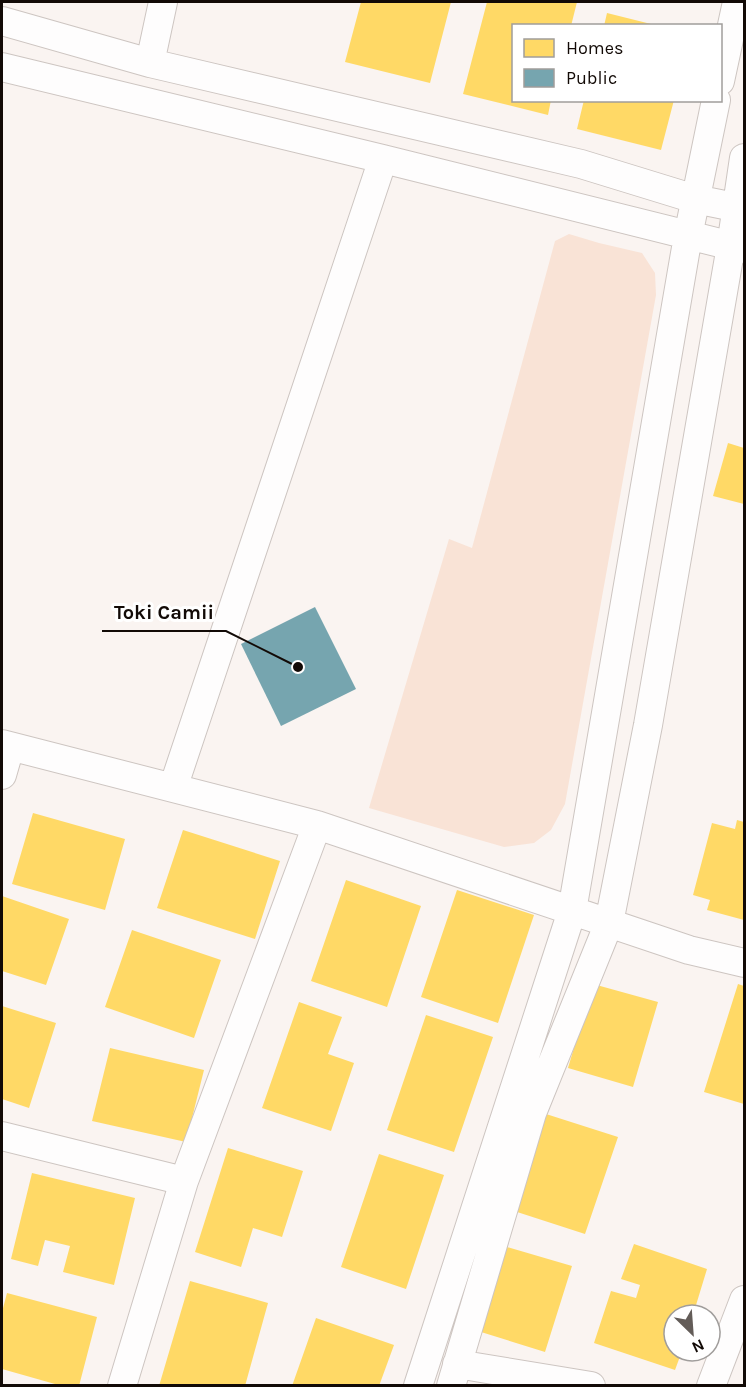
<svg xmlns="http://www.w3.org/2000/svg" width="746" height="1387" viewBox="0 0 746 1387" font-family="Karla,sans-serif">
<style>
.green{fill:#f9e3d6}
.homes{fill:#ffd966}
.public{fill:#76a5af}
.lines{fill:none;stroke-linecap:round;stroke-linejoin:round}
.minor-casing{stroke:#cdc5c1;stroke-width:30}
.minor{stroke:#fefdfd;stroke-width:28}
.leader{fill:none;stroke:#120a06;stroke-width:2}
.callout-dot{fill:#120a06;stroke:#fff;stroke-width:2}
.callout-label{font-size:20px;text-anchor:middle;font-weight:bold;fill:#120a06;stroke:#fff;stroke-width:6;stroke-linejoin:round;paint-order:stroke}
</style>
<rect width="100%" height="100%" fill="#faf4f1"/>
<path class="green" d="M 569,234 L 599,243 L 642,253 L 655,273 L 656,295 L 565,804 L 551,830 L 534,843 L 504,847 L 369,808 L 449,539 L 472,548 L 555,241 Z"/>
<path class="homes" d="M 361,2 L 451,2 L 430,83 L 345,62 Z
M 487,2 L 577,2 L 571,26 L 514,26 L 514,100 L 551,100 L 548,115 L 463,94 Z
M 607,13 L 655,25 L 655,26 L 604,26 Z
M 584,100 L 674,100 L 661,150 L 577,129 Z
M 728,443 L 744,448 L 744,504 L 713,496 Z
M 33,813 L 125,839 L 105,910 L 12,884 Z
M 737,820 L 744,822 L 744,920 L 707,910 L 710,900 L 693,895 L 712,823 L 735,829 Z
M 183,830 L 280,861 L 255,939 L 157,908 Z
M 346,880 L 421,906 L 387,1007 L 311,981 Z
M 457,890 L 534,915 L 498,1023 L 421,997 Z
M 2,896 L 69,919 L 46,985 L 2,971 Z
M 132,930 L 221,960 L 194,1038 L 105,1007 Z
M 593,984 L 658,1002 L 633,1087 L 568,1068 Z
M 738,984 L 744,986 L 744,1104 L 704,1092 Z
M 299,1002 L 342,1017 L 328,1054 L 354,1063 L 331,1131 L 262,1108 Z
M 2,1006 L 56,1023 L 29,1108 L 2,1099 Z
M 426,1015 L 493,1037 L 454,1152 L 387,1130 Z
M 110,1048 L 204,1070 L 186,1142 L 92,1121 Z
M 546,1114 L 618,1137 L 585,1234 L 514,1211 Z
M 228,1148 L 303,1171 L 282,1237 L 253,1228 L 241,1267 L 195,1252 Z
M 379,1154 L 444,1175 L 406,1289 L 341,1267 Z
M 32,1173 L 135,1198 L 114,1285 L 63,1272 L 70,1246 L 45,1240 L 38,1266 L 11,1259 Z
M 634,1244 L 707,1269 L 693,1315 L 674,1315 L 674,1351 L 682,1351 L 675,1370 L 594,1343 L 611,1291 L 636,1298 L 640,1285 L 621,1279 Z
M 507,1247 L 572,1266 L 545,1352 L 481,1332 Z
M 190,1281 L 268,1303 L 245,1386 L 159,1386 Z
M 7,1293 L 97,1317 L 79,1386 L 62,1386 L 2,1369 L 2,1312 Z
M 316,1318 L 394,1345 L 379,1386 L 292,1386 Z"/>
<path class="public" d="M 315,607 L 356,689 L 281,726 L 241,644 Z"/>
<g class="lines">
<defs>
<path id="minor" d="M 2,21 L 150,63 L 581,164 L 695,199 L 744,209
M 150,63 L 163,2
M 2,67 L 383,159 L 744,249
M 720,81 L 737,2
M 2,744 L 317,825 L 689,950 L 744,963
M 2,775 L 10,747
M 173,788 L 383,159
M 2,1136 L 184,1181
M 457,1364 L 591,1386
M 122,1386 L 184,1181 L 317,825
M 418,1386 L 572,911 L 688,236 L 716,100
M 451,1386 L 532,1113 L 609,923 L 648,725 L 731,246 L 744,158
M 711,1386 L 744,1300"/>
</defs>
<use href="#minor" class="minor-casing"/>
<use href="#minor" class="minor"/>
</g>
<path class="leader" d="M298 667L226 631H102"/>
<circle class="callout-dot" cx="298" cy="667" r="6"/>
<g class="callout-label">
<text x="164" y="619">Toki Camii</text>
</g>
<rect width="746" height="1387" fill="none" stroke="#120a06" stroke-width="6"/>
<rect x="512" y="24" width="210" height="78" fill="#ffffff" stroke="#a09d9b" stroke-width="1.5"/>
<rect x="524" y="39" width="30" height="18" fill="#ffd966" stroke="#a09d9b" stroke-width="1.5"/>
<text x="566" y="54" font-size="18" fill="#120a06">Homes</text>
<rect x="524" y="69" width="30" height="18" fill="#76a5af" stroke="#a09d9b" stroke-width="1.5"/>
<text x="566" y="84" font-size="18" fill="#120a06">Public</text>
<g transform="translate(692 1333) rotate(155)"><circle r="28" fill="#ffffff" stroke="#a09d9b" stroke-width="1.5"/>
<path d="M0-4.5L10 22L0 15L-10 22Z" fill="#635c58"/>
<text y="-9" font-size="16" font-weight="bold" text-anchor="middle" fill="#120a06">N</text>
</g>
</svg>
